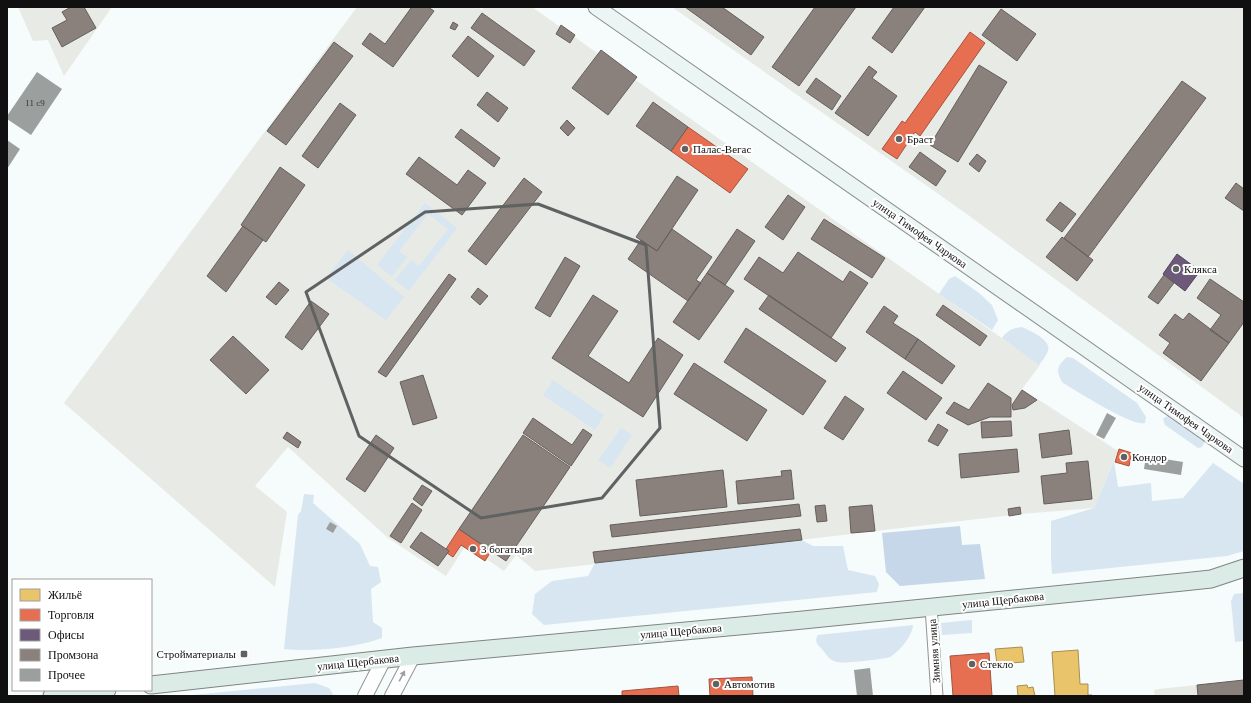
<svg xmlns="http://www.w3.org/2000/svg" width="1251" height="703" viewBox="0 0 1251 703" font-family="'Times New Roman',serif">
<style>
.industrial{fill:#e8eae6}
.green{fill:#d7e6f1}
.forest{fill:#c5d7e8}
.homes{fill:#e9c46a;stroke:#a88e4f}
.shops{fill:#e76f51;stroke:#a6523e}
.offices{fill:#6d597a;stroke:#51435a}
.industry{fill:#8a817c;stroke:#655f5c}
.building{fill:#9b9f9e}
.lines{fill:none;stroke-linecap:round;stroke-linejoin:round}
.minor-casing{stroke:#949696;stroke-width:13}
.tertiary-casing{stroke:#949696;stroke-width:16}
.secondary-casing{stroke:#8a8c8c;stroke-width:17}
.primary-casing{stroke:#818383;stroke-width:19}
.minor{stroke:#fefefe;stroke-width:11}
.tertiary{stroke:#fefefe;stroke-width:14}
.secondary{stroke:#ebf5f3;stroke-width:15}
.primary{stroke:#dbece7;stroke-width:17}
.oneway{fill:#9f9f9f}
.marked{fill:none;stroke:#606262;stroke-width:3;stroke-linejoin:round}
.poi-dot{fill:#606262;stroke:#fff;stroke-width:1.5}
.labels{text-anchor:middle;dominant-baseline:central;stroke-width:4;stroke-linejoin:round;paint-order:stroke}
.number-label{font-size:9px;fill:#333434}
.poi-label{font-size:11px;fill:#101010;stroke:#fff;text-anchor:start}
.street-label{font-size:11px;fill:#101010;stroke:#fff}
</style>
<rect width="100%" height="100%" fill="#f6fbfb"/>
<path class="industrial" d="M 18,7 L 112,7 L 64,76 L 48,40 L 33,41 Z
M 357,7 L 478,7 L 482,10 L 484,7 L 532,7 L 1040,365 L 1022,389 L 1118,451 L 1094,508 L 1021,514 L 535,571 L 516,555 L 504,571 L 466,545 L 446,576 L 388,538 L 288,447 L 255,486 L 287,512 L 275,587 L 64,403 Z
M 672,7 L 1244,7 L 1244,418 L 964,212 Z
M 1244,680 L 1244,696 L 1155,696 L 1154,690 L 1159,689 Z"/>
<path class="green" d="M 425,203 L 457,228 L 409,291 L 395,280 L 411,260 L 419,266 L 448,229 L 428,214 L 399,251 L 407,257 L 392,277 L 377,265 Z
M 348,250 L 404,297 L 386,320 L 326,278 Z
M 955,276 L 979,293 L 992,305 L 998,320 L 992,330 L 939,294 L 949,279 Z
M 1022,327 C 1030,331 1052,340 1048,351 C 1046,356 1042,361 1039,365 L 1002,338 C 1008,330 1013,328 1022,327 Z
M 1067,357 L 1073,358 L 1137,403 L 1146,417 L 1145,423 C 1132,427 1077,391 1063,383 C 1055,371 1057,366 1067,357 Z
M 553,380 L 604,415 L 595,430 L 543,395 Z
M 1170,416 L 1204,440 L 1204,443 L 1202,447 L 1198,448 L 1165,425 L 1163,419 L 1165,417 Z
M 621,428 L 632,435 L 610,468 L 598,460 Z
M 1114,461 L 1118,487 L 1151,483 L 1152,501 L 1183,498 L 1213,463 L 1244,484 L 1244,551 L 1227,556 L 1052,574 L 1051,559 L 1051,521 L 1094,508 Z
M 304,494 L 314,495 L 313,503 L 360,544 L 370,566 L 378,567 L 381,582 L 371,589 L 373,622 L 382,628 L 382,638 C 355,648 312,652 284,649 L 298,515 L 301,511 Z
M 802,540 L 813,546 L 843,546 L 848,570 L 875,576 L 879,584 L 877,592 L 544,625 L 532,614 L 535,594 L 552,581 L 588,576 L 595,563 Z
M 1244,593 L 1244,641 L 1235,642 L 1231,601 L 1234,594 Z
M 972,620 L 972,633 L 942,635 L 941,623 Z
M 913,625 C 913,635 899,652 890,657 C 885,659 842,664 837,662 C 830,661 826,654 821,648 C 817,644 814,641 818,635 Z
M 315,683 L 329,688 L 334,696 L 183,696 Z"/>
<path class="forest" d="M 960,526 L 962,545 L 980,544 L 985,579 L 900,586 L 886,572 L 882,533 Z"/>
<path class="homes" d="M 1022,647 L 1024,662 L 997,664 L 995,649 Z
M 1078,650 L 1080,684 L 1088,684 L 1088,695 L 1092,695 L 1092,696 L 1055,696 L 1052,652 Z
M 1027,685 L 1028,688 L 1033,687 L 1035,696 L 1018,696 L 1017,686 Z"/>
<path class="shops" d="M 970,32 L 985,43 L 920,136 L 915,132 L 897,159 L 882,149 L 902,121 L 905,123 Z
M 688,127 L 748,169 L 730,193 L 671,151 Z
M 1119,449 L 1132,453 L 1129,466 L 1115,462 Z
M 459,529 L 491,551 L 485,561 L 461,545 L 453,557 L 447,553 L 449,551 L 446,549 Z
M 989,653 L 992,696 L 953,696 L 950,656 Z
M 752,677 L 753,696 L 710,696 L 709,679 Z
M 678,686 L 679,696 L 622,696 L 622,691 Z"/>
<path class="offices" d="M 1177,254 L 1200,271 L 1185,291 L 1163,274 Z"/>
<path class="industry" d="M 71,7 L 84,7 L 96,28 L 62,47 L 52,28 L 67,20 L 62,12 Z
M 409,7 L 428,7 L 434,11 L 393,67 L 362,44 L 370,33 L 385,44 L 411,8 Z
M 685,7 L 722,7 L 764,37 L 751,55 Z
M 815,7 L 856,7 L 799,86 L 772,67 Z
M 894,7 L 925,7 L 892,53 L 872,38 Z
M 1001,9 L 1036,34 L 1017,61 L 982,35 Z
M 482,13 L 535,51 L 524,66 L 471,28 Z
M 453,22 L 458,25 L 455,30 L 450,28 Z
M 561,25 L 575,35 L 570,43 L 556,34 Z
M 468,36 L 494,56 L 478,77 L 452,56 Z
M 334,42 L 353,56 L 286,145 L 267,131 Z
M 601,50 L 637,77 L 608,115 L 572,88 Z
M 979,65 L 1007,82 L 958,162 L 930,145 Z
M 869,66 L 877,72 L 872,78 L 897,96 L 868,136 L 835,113 Z
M 816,78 L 841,96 L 832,110 L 806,92 Z
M 1182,81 L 1206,98 L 1088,257 L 1064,238 Z
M 487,92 L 508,108 L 498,122 L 477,105 Z
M 653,102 L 688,127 L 671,151 L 636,126 Z
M 340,103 L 356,115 L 318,168 L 302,156 Z
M 567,120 L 575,128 L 568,136 L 560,128 Z
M 461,129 L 500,158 L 494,167 L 455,137 Z
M 920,152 L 946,171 L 936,186 L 909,167 Z
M 977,154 L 986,161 L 979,172 L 969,164 Z
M 419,157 L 457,185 L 468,170 L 486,183 L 462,215 L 406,174 Z
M 280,167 L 305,185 L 266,242 L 241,225 Z
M 677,176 L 698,190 L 657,251 L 636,237 Z
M 524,178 L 542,192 L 486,265 L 468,251 Z
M 1236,183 L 1244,189 L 1244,211 L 1225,198 Z
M 788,195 L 805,207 L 783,240 L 765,227 Z
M 1060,202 L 1076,214 L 1062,232 L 1046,220 Z
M 824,219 L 885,258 L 872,278 L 811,239 Z
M 243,226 L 263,240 L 226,292 L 207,276 Z
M 672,229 L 712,257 L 696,280 L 701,283 L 688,301 L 628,259 L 641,240 L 657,251 Z
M 737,229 L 755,241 L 725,285 L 707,273 Z
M 1062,237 L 1093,260 L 1077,281 L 1046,257 Z
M 798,252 L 843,282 L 850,271 L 868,283 L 831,338 L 744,279 L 759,257 L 783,273 Z
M 565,257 L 580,266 L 550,317 L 535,308 Z
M 707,273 L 734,291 L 699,340 L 673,322 Z
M 449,274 L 456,279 L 386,377 L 378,372 Z
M 1164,275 L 1174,283 L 1158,304 L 1148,297 Z
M 1210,279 L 1244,302 L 1244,322 L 1229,343 L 1210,330 L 1221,315 L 1197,298 Z
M 279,282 L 289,290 L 276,305 L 266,297 Z
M 478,288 L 488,296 L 480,305 L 471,297 Z
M 593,295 L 618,311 L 588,356 L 629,383 L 658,338 L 683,355 L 643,417 L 552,358 Z
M 769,295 L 846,348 L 836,362 L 759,309 Z
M 311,301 L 329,314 L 302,350 L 285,337 Z
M 943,305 L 987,336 L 980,346 L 936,315 Z
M 884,306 L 898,316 L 893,323 L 918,339 L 905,359 L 866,332 Z
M 1189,313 L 1229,343 L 1201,381 L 1163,353 L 1170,343 L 1159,335 L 1175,314 L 1183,320 Z
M 746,328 L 826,381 L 803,415 L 724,362 Z
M 233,336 L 269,370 L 246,394 L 210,360 Z
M 918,339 L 955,366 L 942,384 L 905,359 Z
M 694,363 L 767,410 L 747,441 L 674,394 Z
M 903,371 L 942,398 L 926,420 L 887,393 Z
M 423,375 L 437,418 L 413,425 L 400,382 Z
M 988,383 L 1011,398 L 1011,417 L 990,417 L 968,425 L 946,413 L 954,402 L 969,410 Z
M 1022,390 L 1037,400 L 1025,408 L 1013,410 L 1012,405 Z
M 845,396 L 864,409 L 843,440 L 824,428 Z
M 533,418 L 572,445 L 583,429 L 592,435 L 571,466 L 523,433 Z
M 1011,421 L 1012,436 L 982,438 L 981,422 Z
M 938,424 L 948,430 L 938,446 L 928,441 Z
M 1069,430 L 1072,454 L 1042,458 L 1039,434 Z
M 287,432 L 301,442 L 298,448 L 283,438 Z
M 376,435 L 394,448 L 365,492 L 346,479 Z
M 523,435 L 570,467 L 506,561 L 459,529 Z
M 1017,449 L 1019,472 L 961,478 L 959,454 Z
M 1088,461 L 1092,499 L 1044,504 L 1041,476 L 1067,473 L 1066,463 Z
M 723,470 L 727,507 L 640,516 L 636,480 Z
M 791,470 L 794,499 L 738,504 L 736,481 L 782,476 L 781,471 Z
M 422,485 L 432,491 L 422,506 L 413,499 Z
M 412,503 L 422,510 L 401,543 L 390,536 Z
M 799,504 L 801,516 L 612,537 L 610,525 Z
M 825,505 L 827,521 L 817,522 L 815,506 Z
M 872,505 L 875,531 L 851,533 L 849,507 Z
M 1020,507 L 1021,514 L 1009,516 L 1008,509 Z
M 800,529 L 802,540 L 595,563 L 593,552 Z
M 421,532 L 449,551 L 438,566 L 410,547 Z
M 1244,680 L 1244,696 L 1198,696 L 1197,685 Z"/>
<path class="building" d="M 37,72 L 62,89 L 31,135 L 7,119 L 7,116 Z
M 7,140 L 20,149 L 7,169 Z
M 1107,413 L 1116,418 L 1104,439 L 1096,435 Z
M 1146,456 L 1183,462 L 1181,475 L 1144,469 Z
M 330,522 L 337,526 L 333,533 L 326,529 Z
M 870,668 L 873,696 L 857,696 L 854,670 Z"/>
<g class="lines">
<defs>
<path id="minor" d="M 931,607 L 937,696"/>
<path id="tertiary" d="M 365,696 L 384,659
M 392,696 L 413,656"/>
<path id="secondary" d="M 596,7 L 1244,459"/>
<path id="primary" d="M 151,685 L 413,656 L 793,621 L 1183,582 L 1211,579 L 1244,568
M 52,696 L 107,690"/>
</defs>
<use href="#minor" class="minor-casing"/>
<use href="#tertiary" class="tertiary-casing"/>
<use href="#secondary" class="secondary-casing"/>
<use href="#primary" class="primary-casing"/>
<use href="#minor" class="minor"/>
<use href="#tertiary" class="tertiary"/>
<use href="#secondary" class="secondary"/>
<use href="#primary" class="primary"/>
</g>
<defs><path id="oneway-solid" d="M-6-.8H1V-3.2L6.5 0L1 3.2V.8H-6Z"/></defs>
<use class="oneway" href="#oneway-solid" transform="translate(402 676) rotate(-62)"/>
<path class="marked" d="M 538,204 L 646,245 L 660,428 L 602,498 L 481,518 L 359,436 L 306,292 L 425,212 Z"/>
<g class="poi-dot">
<circle cx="899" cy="139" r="4"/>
<circle cx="685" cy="149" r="4"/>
<circle cx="1176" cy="269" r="4"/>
<circle cx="1124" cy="457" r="4"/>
<circle cx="473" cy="549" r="4"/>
<rect x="240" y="650" width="8" height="8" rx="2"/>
<circle cx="972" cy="664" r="4"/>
<circle cx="716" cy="684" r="4"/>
</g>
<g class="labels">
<g class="number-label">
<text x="35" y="103">11 с9</text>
</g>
<g class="poi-label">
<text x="907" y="139">Браст</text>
<text x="693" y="149">Палас-Вегас</text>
<text x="1184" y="269">Клякса</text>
<text x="1132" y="457">Кондор</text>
<text x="481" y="549">3 богатыря</text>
<text x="236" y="654" text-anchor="end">Стройматериалы</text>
<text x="980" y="664">Стекло</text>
<text x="724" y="684">Автомотив</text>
</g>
<g class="street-label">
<text transform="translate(920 233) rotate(35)">улица Тимофея Чаркова</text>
<text transform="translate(1186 418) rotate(35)">улица Тимофея Чаркова</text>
<text transform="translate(1003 600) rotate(-6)">улица Щербакова</text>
<text transform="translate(681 631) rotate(-5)">улица Щербакова</text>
<text transform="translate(934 651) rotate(-94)">Зимняя улица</text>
<text transform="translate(358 662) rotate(-6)">улица Щербакова</text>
</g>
</g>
<rect width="1251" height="703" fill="none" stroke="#101010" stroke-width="16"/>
<rect x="12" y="579" width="140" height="112" fill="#ffffff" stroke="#9f9f9f"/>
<rect x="20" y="589" width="20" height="12" fill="#e9c46a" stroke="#9f9f9f"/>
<text x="48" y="599" font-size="12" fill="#101010">Жильё</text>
<rect x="20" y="609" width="20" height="12" fill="#e76f51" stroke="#9f9f9f"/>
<text x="48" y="619" font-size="12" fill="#101010">Торговля</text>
<rect x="20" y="629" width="20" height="12" fill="#6d597a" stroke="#9f9f9f"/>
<text x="48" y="639" font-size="12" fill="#101010">Офисы</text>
<rect x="20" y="649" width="20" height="12" fill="#8a817c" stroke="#9f9f9f"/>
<text x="48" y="659" font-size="12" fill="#101010">Промзона</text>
<rect x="20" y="669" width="20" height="12" fill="#9b9f9e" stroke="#9f9f9f"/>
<text x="48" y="679" font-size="12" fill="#101010">Прочее</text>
</svg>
